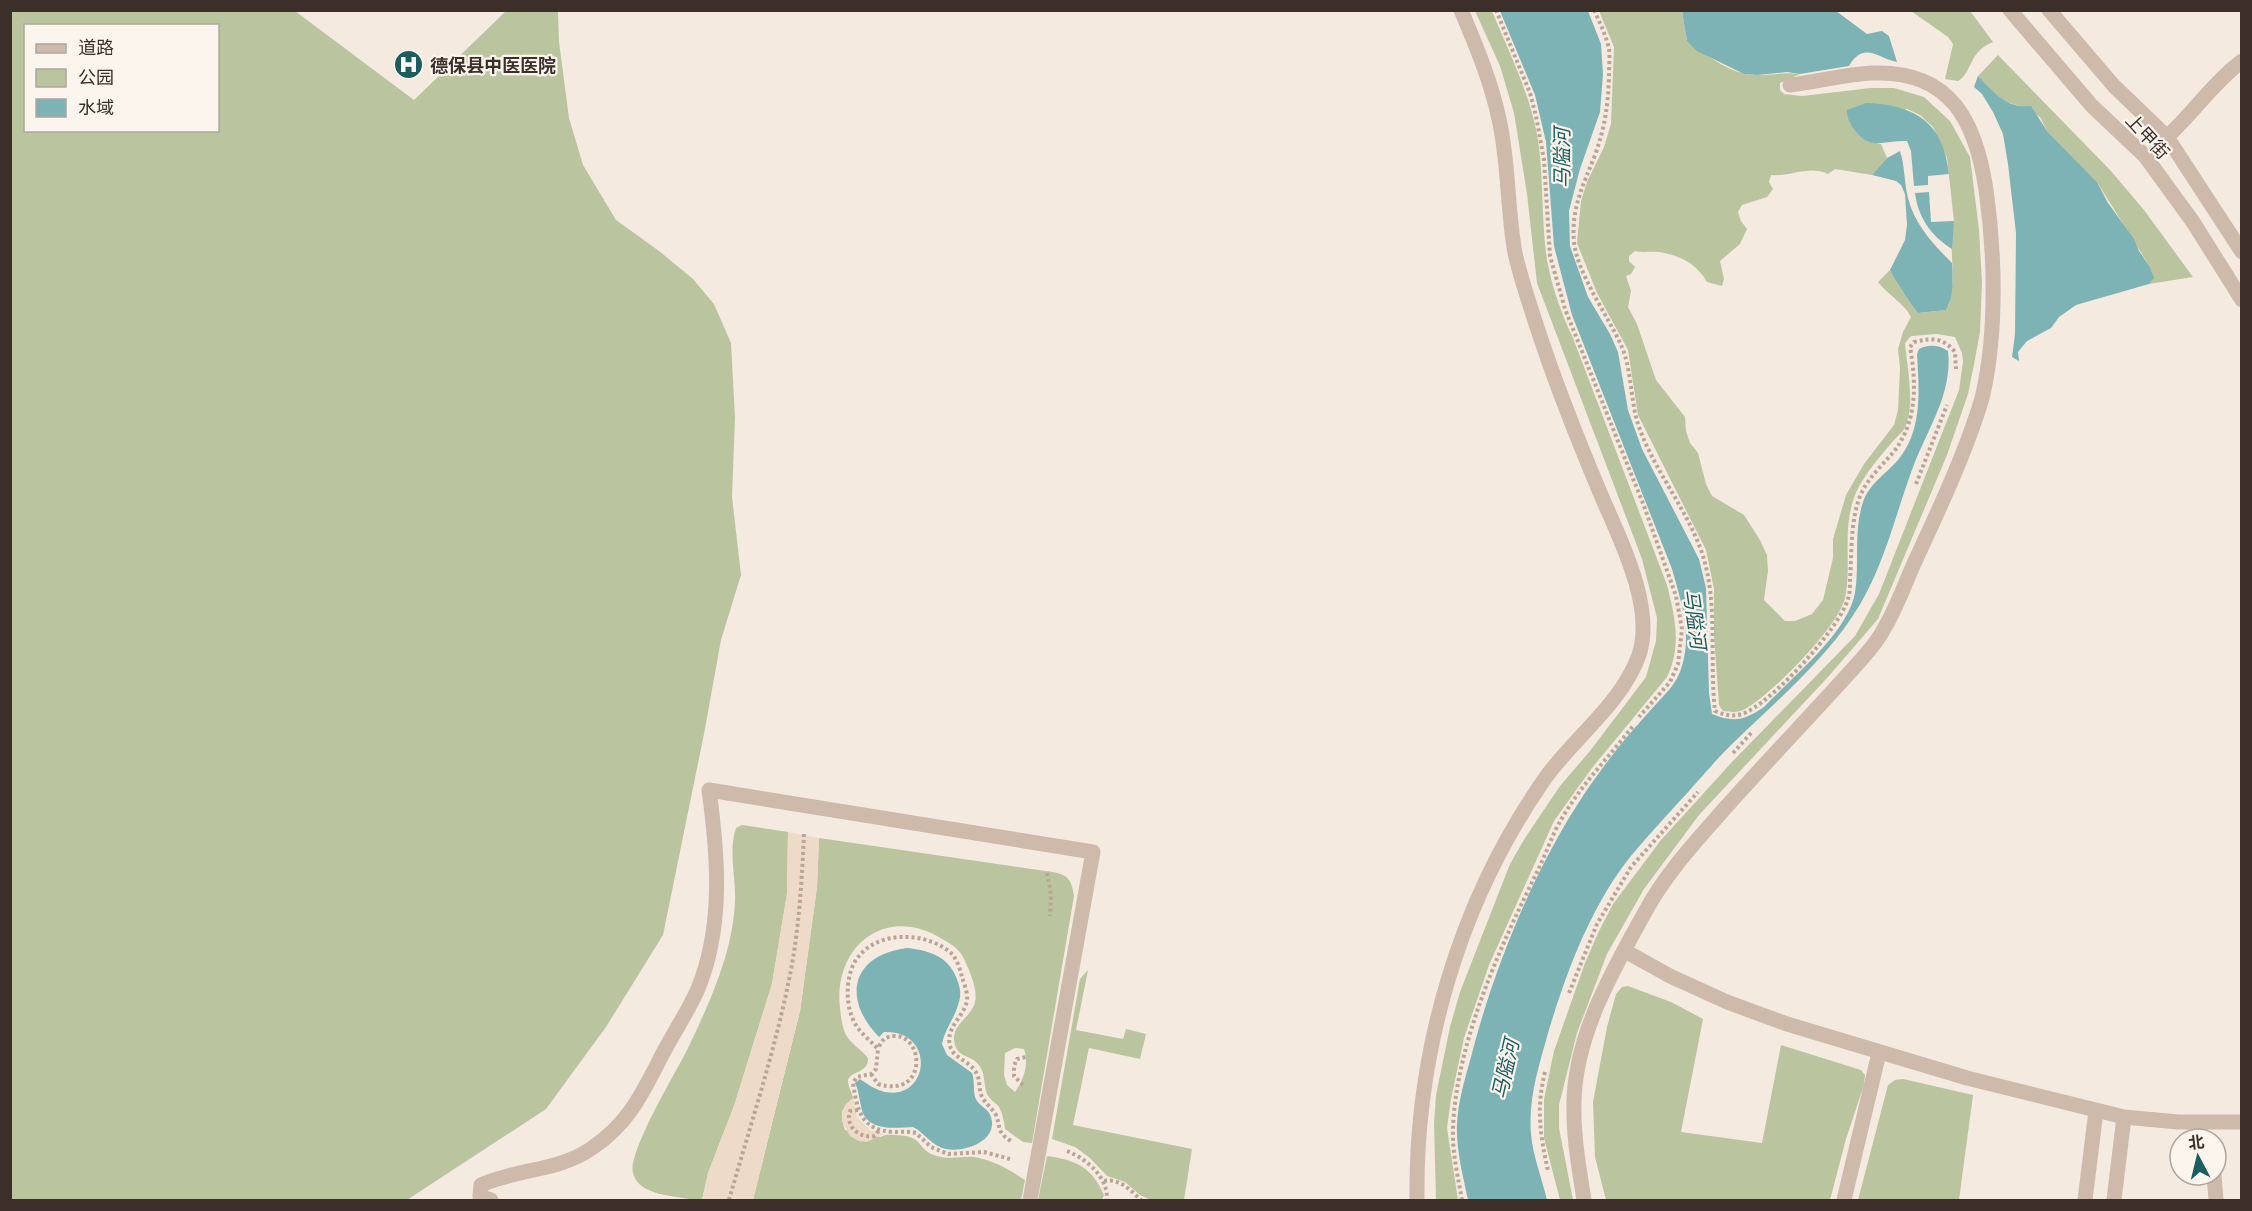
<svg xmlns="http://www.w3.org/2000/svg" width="2252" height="1211" viewBox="0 0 2252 1211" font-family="Manrope,'Noto Sans SC',sans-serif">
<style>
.green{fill:#bac59f;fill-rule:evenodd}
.plaza{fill:#eddbc7}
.water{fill:#7db3b4}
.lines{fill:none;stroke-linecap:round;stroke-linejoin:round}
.path{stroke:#baa495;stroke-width:4;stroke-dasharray:3 3;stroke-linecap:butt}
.service{stroke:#cebaab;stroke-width:15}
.minor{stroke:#cebaab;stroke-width:15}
.tertiary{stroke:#cebaab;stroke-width:15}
.labels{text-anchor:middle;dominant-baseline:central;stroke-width:4.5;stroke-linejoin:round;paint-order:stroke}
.poi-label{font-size:18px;font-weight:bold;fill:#3c2f2a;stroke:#fcf5ed;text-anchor:start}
.street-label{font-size:18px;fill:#3c2f2a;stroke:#fcf5ed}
.water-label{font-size:20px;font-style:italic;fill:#1c5e60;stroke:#fcf5ed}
</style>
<rect width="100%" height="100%" fill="#f5eae0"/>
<path class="green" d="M 10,11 L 295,11 L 414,100 L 506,11 L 558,11 L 559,42 L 569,118 L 583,165 L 616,220 L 659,251 L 693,279 L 714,304 L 731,343 L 735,418 L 732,497 L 741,575 L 721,640 L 704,734 L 663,935 L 606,1027 L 546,1109 L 407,1200 L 11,1200 ZM 26,26 L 218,26 L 218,130 L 26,130 Z
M 1492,11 C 1509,52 1531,96 1538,140 C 1544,180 1541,220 1547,260 C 1552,287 1561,313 1573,338 L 1667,585 C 1675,617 1682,646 1667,677 L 1592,768 L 1554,821 L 1489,965 L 1464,1038 L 1451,1099 L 1447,1128 L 1458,1200 L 1436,1200 L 1434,1124 L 1436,1095 L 1450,1027 L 1460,992 L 1510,864 L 1525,838 L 1560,786 L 1590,751 L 1646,677 L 1656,641 L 1657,618 L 1642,559 L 1537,283 L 1527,194 L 1514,113 L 1500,66 L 1475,11 Z
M 1599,11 L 1682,11 L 1687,41 C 1707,55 1732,76 1758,75 C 1773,75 1785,72 1800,74 L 1780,83 L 1780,90 L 1784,94 L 1802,96 L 1871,88 L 1894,88 L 1924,97 L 1950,121 L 1970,157 L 1979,230 L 1982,282 L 1980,332 L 1975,359 L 1968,394 L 1947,455 L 1878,619 L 1828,677 L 1699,815 L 1644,889 L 1607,954 L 1577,1033 L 1559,1105 L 1559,1128 L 1573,1200 L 1560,1200 L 1544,1138 L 1544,1099 L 1554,1051 L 1585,963 L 1598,933 L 1613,904 L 1661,840 L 1732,762 L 1855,636 L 1879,594 L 1959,390 L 1963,362 L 1962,353 L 1955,337 L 1937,334 L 1911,336 L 1905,343 C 1907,365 1916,409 1904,429 C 1902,432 1898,436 1895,439 C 1881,455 1861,478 1854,498 C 1842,531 1852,565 1845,598 C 1839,626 1771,695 1745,709 C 1738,713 1731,712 1723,711 L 1719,705 L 1714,635 L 1714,589 L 1706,550 L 1638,415 L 1628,350 L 1597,293 L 1577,243 L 1581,201 L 1587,182 L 1604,147 L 1611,124 L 1614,47 ZM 1907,109 L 1920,115 L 1933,127 L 1947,158 L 1954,221 L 1951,234 L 1953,281 L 1949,305 L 1946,310 L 1918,313 C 1913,308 1893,277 1890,270 L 1878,282 C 1888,295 1904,303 1911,317 L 1903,332 L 1898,349 L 1900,368 L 1898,410 L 1894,425 L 1864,464 L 1846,495 L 1833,539 L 1833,558 L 1823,600 L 1812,614 L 1795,621 L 1785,621 L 1764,600 L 1768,571 L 1767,555 L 1760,540 L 1744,515 L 1712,496 L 1706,484 L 1698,453 L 1690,443 L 1686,431 L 1685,417 L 1656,380 L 1637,324 L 1628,307 L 1631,291 L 1626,276 L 1631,274 L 1635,267 L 1629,261 L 1629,256 L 1635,251 C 1643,253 1651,251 1659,252 C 1681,256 1696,263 1707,282 L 1722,286 L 1724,279 L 1720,261 L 1740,244 L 1747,229 L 1741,221 L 1738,212 L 1742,205 L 1767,197 L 1773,189 L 1769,182 L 1771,175 C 1791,177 1809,165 1828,174 L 1835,169 L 1872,175 L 1887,158 L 1881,144 C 1869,142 1860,140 1854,129 Z
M 1911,11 L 1970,11 L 1993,42 C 1968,52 1973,72 1958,81 L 1945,79 L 1953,44 L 1948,37 Z
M 1998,55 L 2111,171 L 2144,210 L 2193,277 L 2149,284 L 2153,278 L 2150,267 L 2097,182 L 2047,131 L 2040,117 L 2022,107 L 2001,100 L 1978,76 Z
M 742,825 L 788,832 L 787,894 L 772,984 L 734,1106 L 708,1173 L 702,1200 L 696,1200 C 676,1196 638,1196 633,1173 C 628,1151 677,1071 688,1048 C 710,1002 733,952 735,901 C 736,877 728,851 736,828 Z
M 819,838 L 1046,871 C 1065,874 1071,875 1074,896 L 1032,1143 L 1023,1142 L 1005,1129 C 1004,1122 1003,1114 999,1107 C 995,1102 990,1100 987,1094 C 983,1083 986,1073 978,1064 C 971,1055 959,1058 955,1045 C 949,1024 971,1019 975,1002 C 978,989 969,970 964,959 C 959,947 947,942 937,936 C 881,906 833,950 840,1008 C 841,1017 842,1027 846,1035 C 851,1044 862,1050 868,1058 C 869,1075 847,1070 848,1083 C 849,1088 852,1093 853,1098 C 842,1108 840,1116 845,1130 L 881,1137 C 886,1134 889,1135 894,1135 C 926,1135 915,1150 937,1156 C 950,1160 962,1156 974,1157 C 993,1160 1010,1170 1025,1180 L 1021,1200 L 753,1200 L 800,1011 L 817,887 ZM 1015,1048 L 1024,1049 C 1029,1063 1024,1080 1015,1092 L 1007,1085 L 1004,1075 L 1005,1053 Z
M 1088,970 L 1076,1030 L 1123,1039 L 1126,1029 L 1146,1034 L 1140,1059 L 1089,1048 L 1073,1125 L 1192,1149 L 1184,1200 L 1151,1200 L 1140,1195 L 1125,1182 L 1107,1176 L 1090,1158 L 1075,1147 L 1052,1139 L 1080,979 Z
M 1628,986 L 1671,1002 L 1703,1019 L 1681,1132 L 1762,1143 L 1781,1045 L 1861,1070 L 1865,1075 L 1864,1085 L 1846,1139 L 1830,1200 L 1606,1200 L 1595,1157 L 1593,1102 L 1607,1027 L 1616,994 L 1622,987 Z
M 1903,1079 L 1973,1095 L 1959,1200 L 1858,1200 L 1888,1085 L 1895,1080 Z
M 1047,1156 C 1076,1160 1092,1167 1104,1195 L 1102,1200 L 1038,1200 Z"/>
<path class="plaza" d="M 788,832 L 819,838 L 817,887 L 800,1011 L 753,1200 L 702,1200 L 708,1173 L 734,1106 L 772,984 L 787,894 Z
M 853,1098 L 857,1117 L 870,1130 L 884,1134 L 867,1142 L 859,1141 L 850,1136 L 842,1121 L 842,1111 L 846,1104 Z"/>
<path class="water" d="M 1500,11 L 1588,11 L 1601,44 L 1603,74 L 1600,112 L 1580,169 L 1569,211 L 1570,246 L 1588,297 L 1610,334 L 1618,352 L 1628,410 L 1642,449 L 1699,559 L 1706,588 L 1709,693 L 1712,714 C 1734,723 1745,720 1764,707 C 1792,677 1847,634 1855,593 C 1860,563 1853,532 1863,502 C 1870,483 1885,475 1898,460 C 1923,430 1919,390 1917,354 L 1919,349 C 1929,344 1939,345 1948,351 C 1953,393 1927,430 1913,467 C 1894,518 1883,572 1852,617 C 1822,663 1770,707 1730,746 C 1712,764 1695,785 1677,804 C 1652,832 1625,859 1606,892 C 1580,936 1563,983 1548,1033 C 1539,1066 1528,1098 1531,1134 C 1533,1157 1542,1178 1547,1200 L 1468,1200 C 1463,1176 1456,1149 1457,1124 C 1458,1101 1465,1079 1471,1057 C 1495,963 1541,851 1599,773 C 1616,749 1637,725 1657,703 C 1668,691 1677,683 1682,666 C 1692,633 1681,601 1672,569 L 1572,315 L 1554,246 L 1546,142 L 1535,95 Z
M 1682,11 L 1836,11 L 1867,34 L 1882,31 L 1889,36 L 1897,62 C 1879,59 1864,40 1849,66 L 1800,74 L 1787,72 L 1757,75 L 1744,74 L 1697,51 L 1687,41 Z
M 1978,76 C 1994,92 2006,109 2031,106 L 2047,131 L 2097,182 L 2108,203 L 2134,239 L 2139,251 L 2150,267 L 2154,278 L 2149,284 L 2076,305 L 2059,317 L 2051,328 L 2027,341 L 2018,352 L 2019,361 L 2012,357 L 2015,334 L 2016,233 L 2008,164 L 2003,134 L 1993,112 L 1982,94 L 1974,87 Z
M 1866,103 C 1916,105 1943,122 1949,174 L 1928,176 L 1928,185 L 1914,186 L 1911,151 L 1907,141 C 1884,140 1869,152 1853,128 C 1849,121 1847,118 1847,110 Z
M 1900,151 C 1905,166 1904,182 1908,198 C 1914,224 1934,245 1952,263 C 1953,278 1954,297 1946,310 L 1918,313 C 1913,308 1893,277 1890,270 L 1905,240 L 1907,225 L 1905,194 L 1901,185 L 1896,181 L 1872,175 L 1887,158 Z
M 1929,192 L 1931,222 L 1954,221 L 1952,249 C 1931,236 1918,217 1915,193 Z
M 907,948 C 932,951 950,957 958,982 C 961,991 961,996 958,1005 C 954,1019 945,1029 942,1044 L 947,1055 L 972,1073 C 975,1081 973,1089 975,1097 C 978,1107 992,1108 992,1123 C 993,1145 956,1155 940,1147 C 929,1142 923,1132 913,1127 C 894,1128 865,1132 861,1106 C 859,1098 859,1091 855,1083 L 860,1079 C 867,1084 876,1090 885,1092 C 929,1101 937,1030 884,1032 L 879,1037 C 841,998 852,955 907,948 Z"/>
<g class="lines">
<path class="path" d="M 1496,10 L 1530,93 L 1536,116 L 1544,160 L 1550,256 L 1565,309 L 1644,506 L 1676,596 L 1682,629 L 1678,664 L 1670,682 L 1639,717
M 1594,10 C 1600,23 1606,35 1609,49 C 1610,57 1609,67 1609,76 C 1608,106 1605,127 1595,155 C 1583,186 1571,208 1574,242 C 1577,273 1608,316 1621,345 C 1632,369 1630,399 1638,424 C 1653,469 1685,506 1701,550 C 1719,601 1709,658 1715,711 C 1724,715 1732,717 1742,714 C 1771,704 1839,629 1848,599 C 1850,593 1850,586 1850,580 C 1852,554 1850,525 1859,499 C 1865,482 1879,468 1891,455 C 1917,425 1917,385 1910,347 L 1914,342 C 1931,338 1943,337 1955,352 L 1956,369
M 1916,484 L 1947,405
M 1733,753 L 1752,732
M 1047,873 L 1051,895 L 1050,916
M 1569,993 L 1597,924 L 1631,867 L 1698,792
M 1545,1072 C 1536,1108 1540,1134 1548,1171
M 871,1074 L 878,1084 C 927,1099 925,1036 895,1036 C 885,1036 881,1041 878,1049
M 1023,1085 L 1014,1076 L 1014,1066 L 1017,1059 L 1026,1057
M 858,1110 L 850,1111 C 845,1127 860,1139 875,1136 L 879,1130
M 1067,1151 C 1087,1159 1108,1177 1107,1200
M 1010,1159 L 984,1152 L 948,1154 L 931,1147 L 916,1133 C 909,1131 901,1132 893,1132 C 861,1130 857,1110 853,1083 L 857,1077 L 871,1074 L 876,1069 L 878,1049 C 869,1039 857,1031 852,1017 C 845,1000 846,970 859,956 C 880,930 927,932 951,953 C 957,959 960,969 962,977 C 964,984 968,993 967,1000 C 965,1016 945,1027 950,1046 C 953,1058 968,1060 975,1071 C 981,1078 978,1089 982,1097 C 985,1103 992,1108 996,1115 C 1001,1127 996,1132 1011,1141
M 1104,1181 C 1120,1178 1130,1190 1141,1200
M 729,1200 C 750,1126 775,1051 790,975 C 799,929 802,880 804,833
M 1462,1200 C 1458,1177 1452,1153 1453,1128 C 1456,1043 1501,945 1538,870 C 1546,854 1552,835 1561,820 C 1580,786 1609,757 1633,726"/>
<path class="service" d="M 491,1200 L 480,1196 L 481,1185 C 516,1169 560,1171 592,1148 C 629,1123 642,1094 662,1055 C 673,1034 687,1013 697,991 C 724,928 718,856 709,790 L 1093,852 L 1030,1200"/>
<path class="minor" d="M 2167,137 C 2194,112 2213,83 2242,61
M 1625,951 L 1670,976 L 1727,1002 L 1787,1024 L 1967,1078 L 2124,1117 L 2178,1122 L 2242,1122
M 2214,1175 L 2216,1200
M 1417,1200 C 1415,1051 1460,899 1546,777 C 1575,737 1622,703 1639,655 C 1655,607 1620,539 1601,495 C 1577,438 1554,380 1535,321 C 1528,299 1520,276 1515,253 C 1507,209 1509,163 1499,119 C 1491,81 1476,46 1461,10
M 1584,1200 C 1579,1168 1573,1135 1574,1102 C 1575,1035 1613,970 1645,912 C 1666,873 1697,840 1726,807 C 1770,758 1816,710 1860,661 C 1869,651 1879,639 1885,627 C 1898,605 1906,580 1917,557 C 1936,516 1955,476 1970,434 C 1975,420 1980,407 1983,394 C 1997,332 1995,252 1986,190 C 1976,122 1951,70 1873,73 C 1845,74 1818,82 1790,85
M 1844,1200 L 1879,1053
M 2085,1200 L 2096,1111
M 2114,1200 L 2124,1117"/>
<path class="tertiary" d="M 2010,10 L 2092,106 L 2145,156 L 2193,222 L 2242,300
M 2049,10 L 2114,86 L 2167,137 L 2242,252"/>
</g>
<defs>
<symbol id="hospital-disc" viewBox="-11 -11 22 22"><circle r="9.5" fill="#1c5e60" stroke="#fcf5ed"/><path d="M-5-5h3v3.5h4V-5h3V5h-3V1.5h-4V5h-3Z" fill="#fff"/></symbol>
</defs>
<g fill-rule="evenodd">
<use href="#hospital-disc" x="392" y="48" width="33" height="33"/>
</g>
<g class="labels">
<g class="poi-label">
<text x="430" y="65">德保县中医医院</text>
</g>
<g class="street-label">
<text transform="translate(2148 136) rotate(47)">上甲街</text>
</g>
<g class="water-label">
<text transform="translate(1561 158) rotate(-90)">马隘河</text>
<text transform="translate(1695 619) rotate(82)">马隘河</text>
<text transform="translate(1505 1069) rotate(-77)">马隘河</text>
</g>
</g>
<rect width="2252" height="1211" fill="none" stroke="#3c2f2a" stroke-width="24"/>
<rect x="24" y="24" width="195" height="108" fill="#fcf5ed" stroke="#afa69f" stroke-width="1.5"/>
<rect x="36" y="44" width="30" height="9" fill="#cebaab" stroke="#afa69f" stroke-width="1.5"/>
<text x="78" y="54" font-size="18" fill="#3c2f2a">道路</text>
<rect x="36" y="69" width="30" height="18" fill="#bac59f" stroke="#afa69f" stroke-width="1.5"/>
<text x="78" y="84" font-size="18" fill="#3c2f2a">公园</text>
<rect x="36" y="99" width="30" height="18" fill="#7db3b4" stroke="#afa69f" stroke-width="1.5"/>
<text x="78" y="114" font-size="18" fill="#3c2f2a">水域</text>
<g transform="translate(2198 1157) rotate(353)"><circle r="28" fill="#fcf5ed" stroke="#afa69f" stroke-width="1.5"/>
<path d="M0-4.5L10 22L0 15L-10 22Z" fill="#1c5e60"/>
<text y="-9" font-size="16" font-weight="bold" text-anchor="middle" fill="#3c2f2a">北</text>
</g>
</svg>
